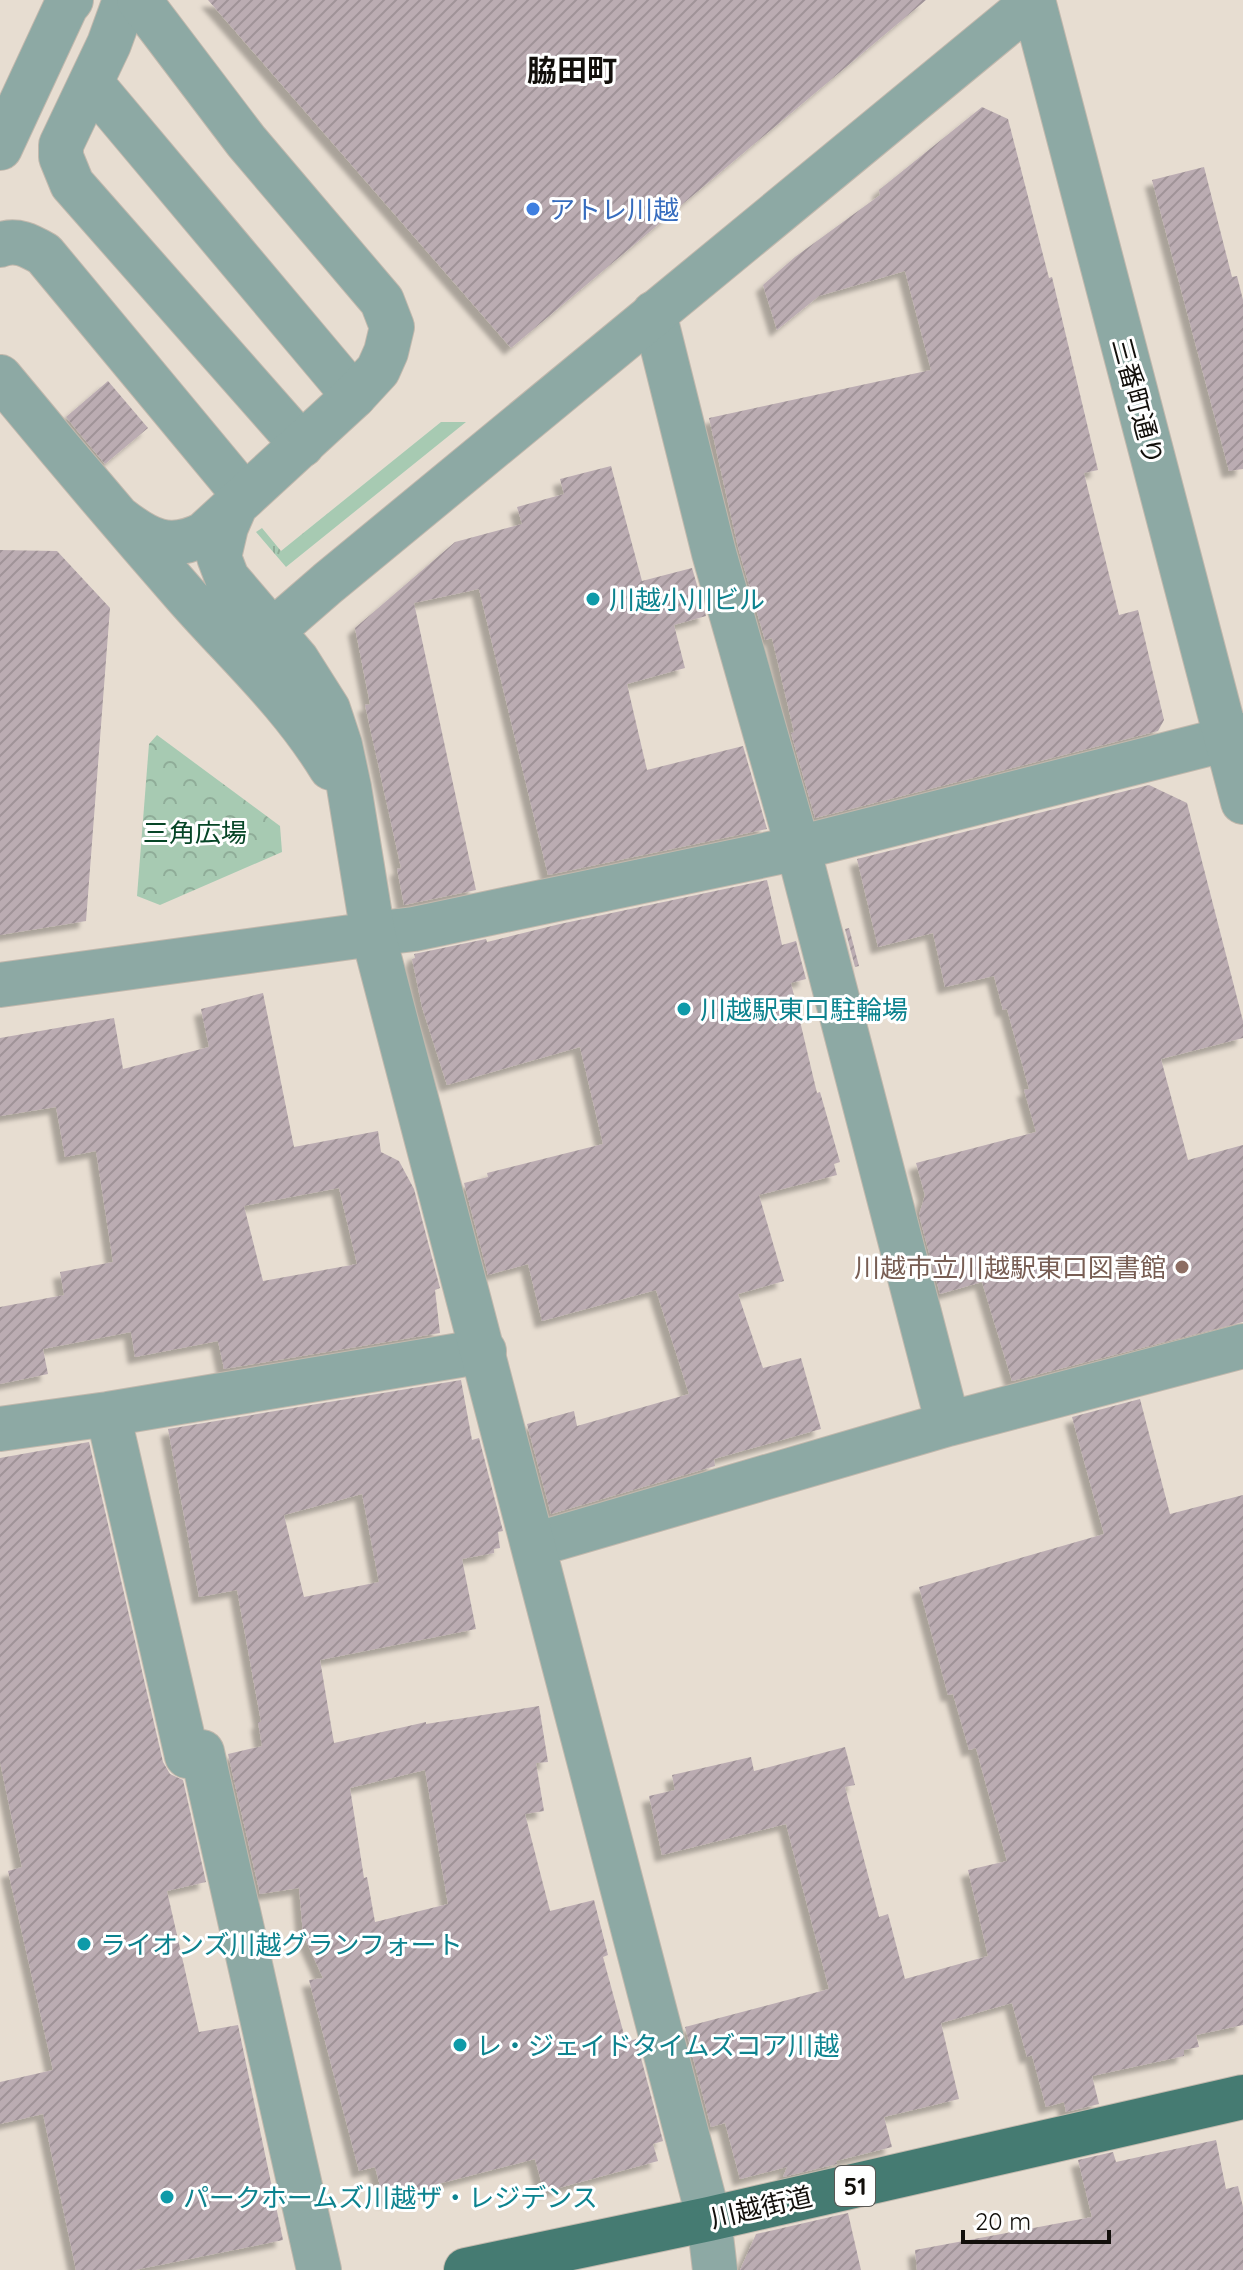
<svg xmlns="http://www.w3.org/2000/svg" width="1243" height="2270" viewBox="0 0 1243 2270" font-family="Quicksand,'Noto Sans JP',sans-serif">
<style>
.grass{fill:url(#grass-tufts)}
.park{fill:url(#park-crowns)}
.building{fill:url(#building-hatch);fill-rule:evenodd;filter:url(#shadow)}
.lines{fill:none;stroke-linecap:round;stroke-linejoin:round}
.minor-casing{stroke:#c1b8ad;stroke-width:46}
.tertiary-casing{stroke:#c1b8ad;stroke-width:46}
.primary-casing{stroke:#c1b8ad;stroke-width:46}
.minor{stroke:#8da9a4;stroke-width:44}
.tertiary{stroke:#8da9a4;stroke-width:44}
.primary{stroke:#457b72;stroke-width:44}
.shop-dot{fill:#3f7fe0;stroke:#fff;stroke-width:3}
.culture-dot{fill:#0f9aa8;stroke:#fff;stroke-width:3}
.education-dot{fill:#8d6e63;stroke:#fff;stroke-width:3}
.labels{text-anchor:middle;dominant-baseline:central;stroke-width:6;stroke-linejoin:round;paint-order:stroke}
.shield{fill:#fff;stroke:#595754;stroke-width:2}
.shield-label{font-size:24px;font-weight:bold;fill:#120f0b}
.shop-label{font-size:26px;fill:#366cbe;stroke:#fff;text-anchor:start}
.street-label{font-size:26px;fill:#120f0b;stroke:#fff}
.culture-label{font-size:26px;fill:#0d838f;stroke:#fff;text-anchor:start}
.park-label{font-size:26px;fill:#064526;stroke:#fff}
.education-label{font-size:26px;fill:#785e54;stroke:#fff;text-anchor:end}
.quarter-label{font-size:30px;font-weight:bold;fill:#120f0b;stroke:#fff}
</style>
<defs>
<pattern id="grass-tufts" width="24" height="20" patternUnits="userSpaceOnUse" patternTransform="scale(2)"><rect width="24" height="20" fill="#a7cab2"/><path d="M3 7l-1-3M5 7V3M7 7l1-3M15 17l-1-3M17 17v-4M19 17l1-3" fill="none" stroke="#8fac98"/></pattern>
<pattern id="park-crowns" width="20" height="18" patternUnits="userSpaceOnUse" patternTransform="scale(2)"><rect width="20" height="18" fill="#a7cab2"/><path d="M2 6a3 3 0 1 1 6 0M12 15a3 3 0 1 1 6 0" fill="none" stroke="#8fac98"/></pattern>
<pattern id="building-hatch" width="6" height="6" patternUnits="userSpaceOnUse" patternTransform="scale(2)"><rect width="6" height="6" fill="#bbacb2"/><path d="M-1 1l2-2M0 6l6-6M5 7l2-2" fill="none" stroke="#a09398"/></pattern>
<filter id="shadow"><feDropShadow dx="-7" dy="7" stdDeviation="2" flood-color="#0004"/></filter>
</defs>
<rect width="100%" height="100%" fill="#e7ddd1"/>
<path class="grass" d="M 441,422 L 466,422 L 286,567 L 256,532 L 262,528 L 281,551 Z"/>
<path class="park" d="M 157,735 L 280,826 L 282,852 L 160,905 L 137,896 L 149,744 Z"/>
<path class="building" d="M 208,0 L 926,0 L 511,348 Z
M 982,107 L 1008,119 L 1049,278 L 1052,277 L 1098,470 L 1084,473 L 1119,615 L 1138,610 L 1164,720 L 1158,731 L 815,818 L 791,733 L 794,732 L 772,638 L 765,640 L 738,547 L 709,418 L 931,370 L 905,271 L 819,296 L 777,330 L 763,285 L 795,257 L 880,195 L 879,190 Z
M 1204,167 L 1232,277 L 1237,276 L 1243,300 L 1243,469 L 1229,471 L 1152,180 Z
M 108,381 L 148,428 L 105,464 L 66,417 Z
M 611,466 L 642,581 L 692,568 L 706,616 L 674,625 L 685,668 L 627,684 L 647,770 L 743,746 L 767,829 L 548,875 L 479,589 L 414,603 L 476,890 L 404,905 L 397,869 L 401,868 L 365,705 L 370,704 L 355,628 L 455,542 L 522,524 L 517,507 L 564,494 L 560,479 Z
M 0,550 L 57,551 L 110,608 L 86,921 L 0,935 Z
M 1149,785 L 1187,803 L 1243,1021 L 1243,1038 L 1161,1059 L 1188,1160 L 1243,1145 L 1243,1322 L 1012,1381 L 982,1282 L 940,1294 L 919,1215 L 925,1195 L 916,1163 L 1036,1132 L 1024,1090 L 1029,1089 L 1007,1009 L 1003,1010 L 994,976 L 945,987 L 933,933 L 878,947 L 857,859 Z
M 767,880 L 782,945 L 796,941 L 806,979 L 791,983 L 817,1093 L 820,1092 L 840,1162 L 834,1164 L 837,1175 L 759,1195 L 784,1281 L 738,1294 L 763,1368 L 801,1358 L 821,1429 L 714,1459 L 715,1466 L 551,1514 L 527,1424 L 574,1411 L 577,1426 L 689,1394 L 656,1290 L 542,1321 L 528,1264 L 488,1275 L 464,1183 L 488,1177 L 487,1173 L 603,1144 L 580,1047 L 447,1085 L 422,1007 L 412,959 L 415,958 L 414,954 L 486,939 L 487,942 L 560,924 Z
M 849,928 L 859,966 L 855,967 L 845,929 Z
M 263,993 L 294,1147 L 378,1131 L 381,1152 L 399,1161 L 414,1189 L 440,1288 L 435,1290 L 440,1333 L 224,1369 L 218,1341 L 135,1357 L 131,1332 L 43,1349 L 48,1374 L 0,1384 L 0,1307 L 64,1295 L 60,1272 L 113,1262 L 96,1151 L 65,1157 L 56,1107 L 0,1116 L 0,1038 L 114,1018 L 123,1069 L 209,1047 L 201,1009 ZM 339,1188 L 357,1264 L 263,1281 L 244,1206 Z
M 461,1380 L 472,1440 L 479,1438 L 503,1531 L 498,1532 L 500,1548 L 494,1549 L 494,1553 L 462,1559 L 476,1629 L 320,1660 L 334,1743 L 426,1722 L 426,1724 L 539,1706 L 548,1762 L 536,1763 L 544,1811 L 525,1814 L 550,1911 L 594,1900 L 608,1955 L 603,1957 L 626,2042 L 636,2039 L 663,2141 L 653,2144 L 658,2161 L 544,2192 L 535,2159 L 438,2184 L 439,2187 L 384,2201 L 375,2167 L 359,2171 L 309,1980 L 323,1978 L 303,1934 L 299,1888 L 260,1894 L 228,1754 L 262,1746 L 258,1722 L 261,1722 L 237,1590 L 199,1597 L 168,1429 ZM 362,1494 L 379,1582 L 304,1597 L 284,1515 ZM 425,1770 L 448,1904 L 375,1922 L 367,1877 L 364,1878 L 350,1788 Z
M 1140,1399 L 1170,1514 L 1243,1495 L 1243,2025 L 1196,2035 L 1199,2047 L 1184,2050 L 1184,2056 L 1092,2076 L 1099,2104 L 1066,2112 L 1064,2102 L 1046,2107 L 1032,2055 L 1027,2057 L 1012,2003 L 941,2023 L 959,2099 L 884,2117 L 892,2147 L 836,2161 L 837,2164 L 783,2177 L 787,2167 L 740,2179 L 725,2123 L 711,2127 L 685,2027 L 829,1989 L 786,1824 L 662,1855 L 649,1796 L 675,1790 L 672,1775 L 751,1757 L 754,1771 L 845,1747 L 855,1785 L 845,1787 L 879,1917 L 888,1914 L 905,1979 L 988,1956 L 968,1870 L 1007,1861 L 976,1748 L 969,1750 L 953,1694 L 948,1695 L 919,1587 L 1104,1534 L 1072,1417 Z
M 89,1442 L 163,1762 L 170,1774 L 183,1780 L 206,1882 L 167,1891 L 199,2032 L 238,2025 L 283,2240 L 135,2270 L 76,2270 L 43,2114 L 0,2124 L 0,2082 L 53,2070 L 8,1871 L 22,1867 L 0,1762 L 0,1458 Z
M 1216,2140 L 1226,2189 L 1238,2186 L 1243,2207 L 1243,2270 L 917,2270 L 915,2250 L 1092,2217 L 1078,2160 L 1113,2152 L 1116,2162 Z
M 848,2213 L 861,2270 L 740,2270 L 756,2234 Z"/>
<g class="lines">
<defs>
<path id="minor" d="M 125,0 L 109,44 L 61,145 L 61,157 L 72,184 L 302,445
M 91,83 L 354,396
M 0,245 C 16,238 30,246 44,254 L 245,496
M 654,313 L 714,553 L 798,848 L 948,1424
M 373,934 L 414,929 L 798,848 L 1243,735
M 108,1414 L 187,1756 L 202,1752 L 319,2270
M 0,1429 L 108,1414 L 484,1351
M 534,1545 L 948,1424 L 1243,1346"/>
<path id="tertiary" d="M 1033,0 L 1243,802
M 0,148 L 66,6 L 71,0
M 0,377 C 61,451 123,524 186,596 C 237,654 290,701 331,768
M 236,504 L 226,527 L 219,557 L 227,578 L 297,660 L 328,709 L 340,745 L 349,787 L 373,934 L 709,2219 L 715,2270
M 119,518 C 147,540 169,552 204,534 L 354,396 L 378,370 L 386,352 L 392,327 L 382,301 L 246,141 L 139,0
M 244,656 L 328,583 L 1033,2
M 0,985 L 373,934"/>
<path id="primary" d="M 466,2270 L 709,2219 L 1243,2097"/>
</defs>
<use href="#minor" class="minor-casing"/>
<use href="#tertiary" class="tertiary-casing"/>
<use href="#primary" class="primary-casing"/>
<use href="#minor" class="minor"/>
<use href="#tertiary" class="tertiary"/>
<use href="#primary" class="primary"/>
</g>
<circle class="shop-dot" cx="533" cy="209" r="8"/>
<g class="culture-dot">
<circle cx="593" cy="599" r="8"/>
<circle cx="684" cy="1009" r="8"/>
<circle cx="84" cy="1944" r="8"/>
<circle cx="460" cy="2045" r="8"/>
<circle cx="167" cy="2197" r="8"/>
</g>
<circle class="education-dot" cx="1182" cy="1267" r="8"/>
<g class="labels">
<rect class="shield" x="835" y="2166" width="40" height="40" rx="6"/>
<g class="shield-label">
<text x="855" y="2186">51</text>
</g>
<g class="shop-label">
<text x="549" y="209">アトレ川越</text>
</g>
<g class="street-label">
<text transform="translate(1138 401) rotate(75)">三番町通り</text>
<text transform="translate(761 2207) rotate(-13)">川越街道</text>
</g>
<g class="culture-label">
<text x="609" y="599">川越小川ビル</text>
<text x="700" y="1009">川越駅東口駐輪場</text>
<text x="100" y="1944">ライオンズ川越グランフォート</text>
<text x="476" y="2045">レ・ジェイドタイムズコア川越</text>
<text x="183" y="2197">パークホームズ川越ザ・レジデンス</text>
</g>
<g class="park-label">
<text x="195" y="832">三角広場</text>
</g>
<g class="education-label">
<text x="1166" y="1267">川越市立川越駅東口図書館</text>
</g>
<g class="quarter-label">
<text x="572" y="70">脇田町</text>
</g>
</g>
<path d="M963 2230v12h146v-12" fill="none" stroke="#120f0b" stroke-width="4"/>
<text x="975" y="2230" font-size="24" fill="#120f0b" stroke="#ffffff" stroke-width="6" paint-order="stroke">20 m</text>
</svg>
